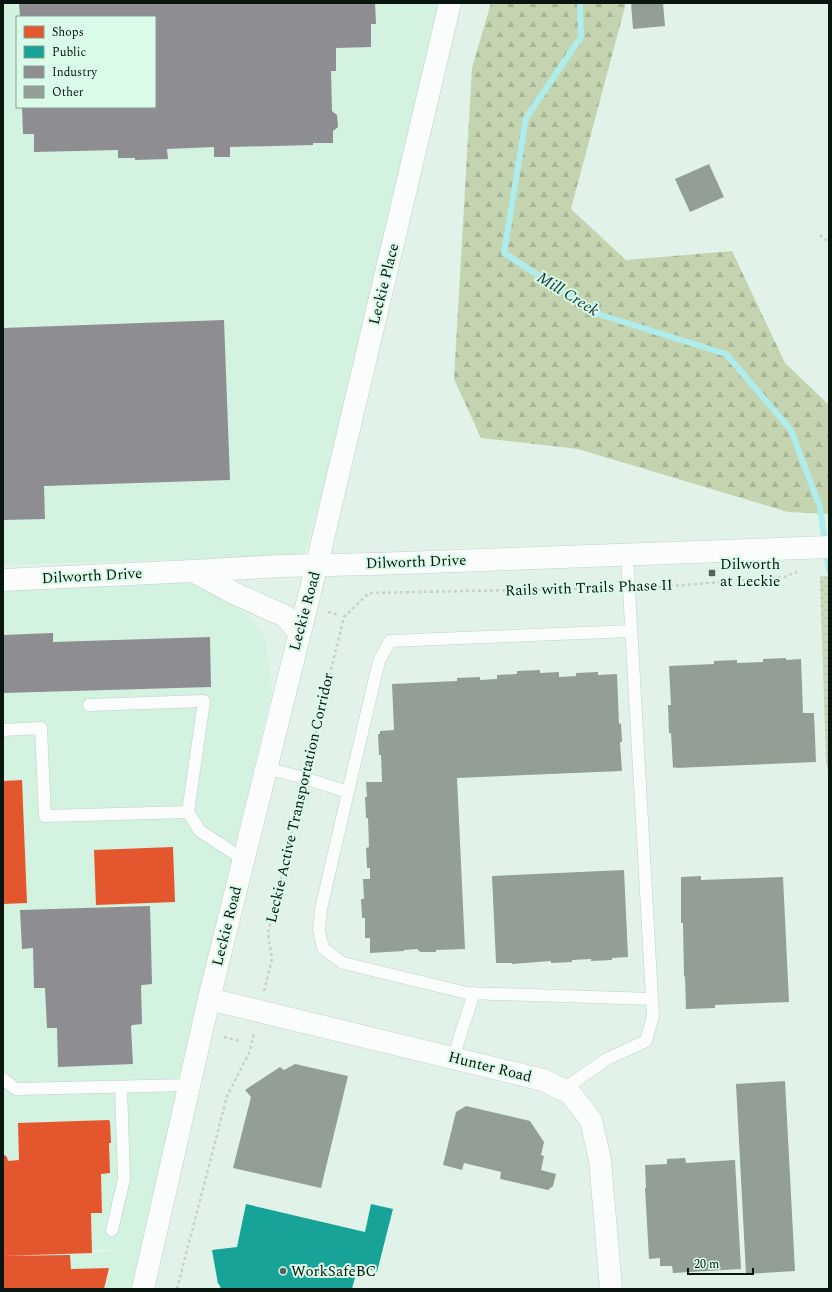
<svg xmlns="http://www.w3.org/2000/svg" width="832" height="1292" viewBox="0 0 832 1292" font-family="Spectral,serif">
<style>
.built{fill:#d3f2e0;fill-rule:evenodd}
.forest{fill:url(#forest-firs)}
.park{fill:url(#park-dots)}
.shops{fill:#e4572e}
.public{fill:#17a398}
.industry{fill:#8d8d92}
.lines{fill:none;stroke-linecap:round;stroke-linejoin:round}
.stream{stroke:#afecec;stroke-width:6}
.building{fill:#939f95}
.service-casing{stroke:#c1cfc8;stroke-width:13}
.minor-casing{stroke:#c1cfc8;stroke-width:23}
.secondary-casing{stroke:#c1cfc8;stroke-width:23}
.path{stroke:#cacfcc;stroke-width:2.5;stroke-dasharray:3 3;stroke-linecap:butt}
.service{stroke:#fafdfc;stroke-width:12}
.minor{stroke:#fafdfc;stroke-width:22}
.secondary{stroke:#fafdfc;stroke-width:22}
.poi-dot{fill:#55635b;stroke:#d9fbe8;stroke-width:1.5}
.labels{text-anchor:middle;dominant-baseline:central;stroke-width:4;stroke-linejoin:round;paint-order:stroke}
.street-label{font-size:15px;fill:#09150f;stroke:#d9fbe8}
.poi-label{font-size:15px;fill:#09150f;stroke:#d9fbe8;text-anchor:start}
.water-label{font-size:16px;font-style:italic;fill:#0d3437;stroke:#d9fbe8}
</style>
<defs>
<pattern id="forest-firs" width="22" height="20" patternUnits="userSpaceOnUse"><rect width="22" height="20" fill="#c4d4b1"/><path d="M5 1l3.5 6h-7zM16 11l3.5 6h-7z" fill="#a7b597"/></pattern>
<pattern id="park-dots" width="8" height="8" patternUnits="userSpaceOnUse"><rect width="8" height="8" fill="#cadaba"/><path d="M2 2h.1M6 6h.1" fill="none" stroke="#acba9f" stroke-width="1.8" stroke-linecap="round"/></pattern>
</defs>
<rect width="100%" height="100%" fill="#e1f3e9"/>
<path class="built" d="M 3,3 L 463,3 L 304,556 L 3,565 ZM 17,17 L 155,17 L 155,107 L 17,107 Z
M 194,581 L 234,600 L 265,637 L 272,691 L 131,1289 L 3,1289 L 3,1256 L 92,1253 L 134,1249 L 3,1251 L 3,591 Z"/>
<path class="forest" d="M 491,3 L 626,3 L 571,209 L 626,260 L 732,251 L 785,363 L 829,405 L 829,514 L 788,512 L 578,449 L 481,438 L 454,379 L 472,68 Z"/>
<path class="park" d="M 820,576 L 829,576 L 829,776 L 826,762 Z"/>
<path class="shops" d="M 22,780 L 27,903 L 3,904 L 3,781 Z
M 173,847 L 175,902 L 96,905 L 94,850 Z
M 109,1120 L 110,1122 L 111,1143 L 109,1143 L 110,1173 L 101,1174 L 102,1213 L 91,1213 L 92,1253 L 3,1256 L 3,1154 L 7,1157 L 8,1161 L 19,1160 L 18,1123 Z
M 70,1255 L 71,1269 L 109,1268 L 104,1289 L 3,1289 L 3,1256 Z"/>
<path class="public" d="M 246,1204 L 365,1232 L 371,1204 L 393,1209 L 377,1272 L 358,1265 L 352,1289 L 221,1289 L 219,1284 L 218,1284 L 212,1250 L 237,1247 Z"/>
<path class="industry" d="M 19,3 L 375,3 L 376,24 L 371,24 L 371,47 L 336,48 L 336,71 L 331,71 L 332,111 L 337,115 L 338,127 L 333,131 L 333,143 L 313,143 L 313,145 L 230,147 L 230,157 L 214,157 L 214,147 L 167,149 L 168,159 L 135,160 L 135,158 L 118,158 L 118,150 L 34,152 L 34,134 L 23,134 L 22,107 L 155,107 L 155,17 L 20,17 Z
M 224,320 L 230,480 L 44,486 L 45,519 L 3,520 L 3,328 Z
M 53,633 L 53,642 L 210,637 L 211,687 L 3,693 L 3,635 Z
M 150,906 L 152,984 L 142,985 L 141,986 L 142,1024 L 132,1025 L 131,1027 L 133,1064 L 58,1067 L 57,1028 L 47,1028 L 45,988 L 34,988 L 33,948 L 22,949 L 20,910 Z"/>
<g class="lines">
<path class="stream" d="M 580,3 L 581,37 L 526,118 L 504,253 L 598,314 L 726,354 L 791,430 L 820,507 L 829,571"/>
</g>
<path class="building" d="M 631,3 L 663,3 L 665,26 L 633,29 Z
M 709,164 L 724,197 L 690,212 L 675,179 Z
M 786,658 L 786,660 L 801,659 L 803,713 L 814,713 L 816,762 L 676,768 L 676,767 L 673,768 L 671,733 L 669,733 L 668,705 L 671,705 L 669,666 L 714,664 L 714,661 L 737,660 L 737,663 L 763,662 L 763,659 Z
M 540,670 L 540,673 L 559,672 L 559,677 L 576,676 L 576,673 L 598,672 L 598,675 L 617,674 L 619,724 L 621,723 L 622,742 L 620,742 L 622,771 L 457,778 L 465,949 L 436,950 L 436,952 L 420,952 L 420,951 L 418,951 L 418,949 L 404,950 L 404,951 L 370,953 L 370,938 L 365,938 L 365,918 L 362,918 L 361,899 L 364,899 L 363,879 L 370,879 L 370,868 L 367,868 L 366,848 L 369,847 L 368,818 L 366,818 L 365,797 L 367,797 L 366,782 L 382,782 L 381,755 L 379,755 L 378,734 L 380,734 L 380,731 L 394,730 L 392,684 L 457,681 L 457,678 L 480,677 L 480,680 L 497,679 L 497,675 L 517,674 L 517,671 Z
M 624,870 L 628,957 L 612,958 L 612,960 L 591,961 L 591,959 L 572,960 L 572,962 L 551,963 L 551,961 L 512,964 L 512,963 L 496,963 L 492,876 Z
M 701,876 L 701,880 L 783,877 L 789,1002 L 715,1005 L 715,1008 L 686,1009 L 685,976 L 684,977 L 683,923 L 681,923 L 681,877 Z
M 295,1064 L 348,1076 L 321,1188 L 233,1168 L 251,1097 L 245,1090 L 280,1067 L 284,1070 Z
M 785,1081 L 795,1271 L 746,1274 L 736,1084 Z
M 466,1106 L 530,1121 L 544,1142 L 541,1155 L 544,1156 L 541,1170 L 556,1174 L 553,1186 L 548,1190 L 500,1179 L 501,1172 L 464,1163 L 462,1170 L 443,1165 L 456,1112 Z
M 685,1158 L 686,1163 L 735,1160 L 741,1269 L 673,1273 L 672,1266 L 660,1266 L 660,1258 L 649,1259 L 645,1188 L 646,1188 L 645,1165 L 667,1164 L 667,1159 Z"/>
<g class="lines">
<defs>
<path id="service" d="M 89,705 L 204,701 L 188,812
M 3,730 L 41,728 L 45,816 L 188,812 L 200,831 L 243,859
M 266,768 L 304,778 L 348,792 L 379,661 L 390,641 L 631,631
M 348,792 L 321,909 L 319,931 L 323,948 L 343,963 L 467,993 L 652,999
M 453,1058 L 474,993
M 3,1079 L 16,1089 L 190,1085
M 563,1090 L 605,1060 L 646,1041 L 653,1016 L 627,554
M 112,1230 L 124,1179 L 121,1087"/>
<path id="minor" d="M 317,564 L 450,3
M 209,999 L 543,1080 L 570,1093 L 591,1120 L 600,1160 L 611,1289"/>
<path id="secondary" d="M 193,571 L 238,595 L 285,616 L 299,633
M 3,580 L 193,571 L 280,566 L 375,564 L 829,547
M 143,1289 L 209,999 L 317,564"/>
</defs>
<use href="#service" class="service-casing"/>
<use href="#minor" class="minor-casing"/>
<use href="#secondary" class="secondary-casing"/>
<path class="path" d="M 820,235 L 829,242
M 646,588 L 784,577 L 797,572
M 328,612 L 339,615
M 308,763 L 344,617 L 369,593 L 613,588
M 264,991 L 272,959 L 268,933 L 300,795
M 224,1037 L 240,1041
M 177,1289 L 227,1096 L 250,1051 L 254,1033"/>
<use href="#service" class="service"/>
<use href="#minor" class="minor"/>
<use href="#secondary" class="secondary"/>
</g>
<g class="poi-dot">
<rect x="708" y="569" width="8" height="8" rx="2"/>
<circle cx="283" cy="1271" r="4"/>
</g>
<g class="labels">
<g class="street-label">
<text transform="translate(384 284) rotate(-76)">Leckie Place</text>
<text transform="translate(416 562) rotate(-2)">Dilworth Drive</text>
<text transform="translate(92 576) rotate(-3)">Dilworth Drive</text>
<text transform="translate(589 588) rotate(-2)">Rails with Trails Phase II</text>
<text transform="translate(305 611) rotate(-75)">Leckie Road</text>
<text transform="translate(300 798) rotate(-77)">Leckie Active Transportation Corridor</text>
<text transform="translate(227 926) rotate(-76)">Leckie Road</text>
<text transform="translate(490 1067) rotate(14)">Hunter Road</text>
</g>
<g class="poi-label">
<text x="720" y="564">Dilworth<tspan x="720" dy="17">at Leckie</tspan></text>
<text x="291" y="1271">WorkSafeBC</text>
</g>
<g class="water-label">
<text transform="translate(568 294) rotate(32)">Mill Creek</text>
</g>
</g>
<rect width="832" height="1292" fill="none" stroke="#09150f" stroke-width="8"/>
<rect x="16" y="16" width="140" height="92" fill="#d9fbe8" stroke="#869f91"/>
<rect x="24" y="26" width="20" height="12" fill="#e4572e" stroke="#869f91"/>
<text x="52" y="36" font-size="12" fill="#09150f">Shops</text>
<rect x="24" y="46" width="20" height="12" fill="#17a398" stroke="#869f91"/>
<text x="52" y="56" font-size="12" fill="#09150f">Public</text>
<rect x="24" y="66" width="20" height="12" fill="#8d8d92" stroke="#869f91"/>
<text x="52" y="76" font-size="12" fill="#09150f">Industry</text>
<rect x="24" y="86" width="20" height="12" fill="#939f95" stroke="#869f91"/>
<text x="52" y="96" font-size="12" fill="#09150f">Other</text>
<path d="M688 1268v6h65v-6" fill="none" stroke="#09150f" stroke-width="2"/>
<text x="694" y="1268" font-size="12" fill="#09150f" stroke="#d9fbe8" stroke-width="3" paint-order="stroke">20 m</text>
</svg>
